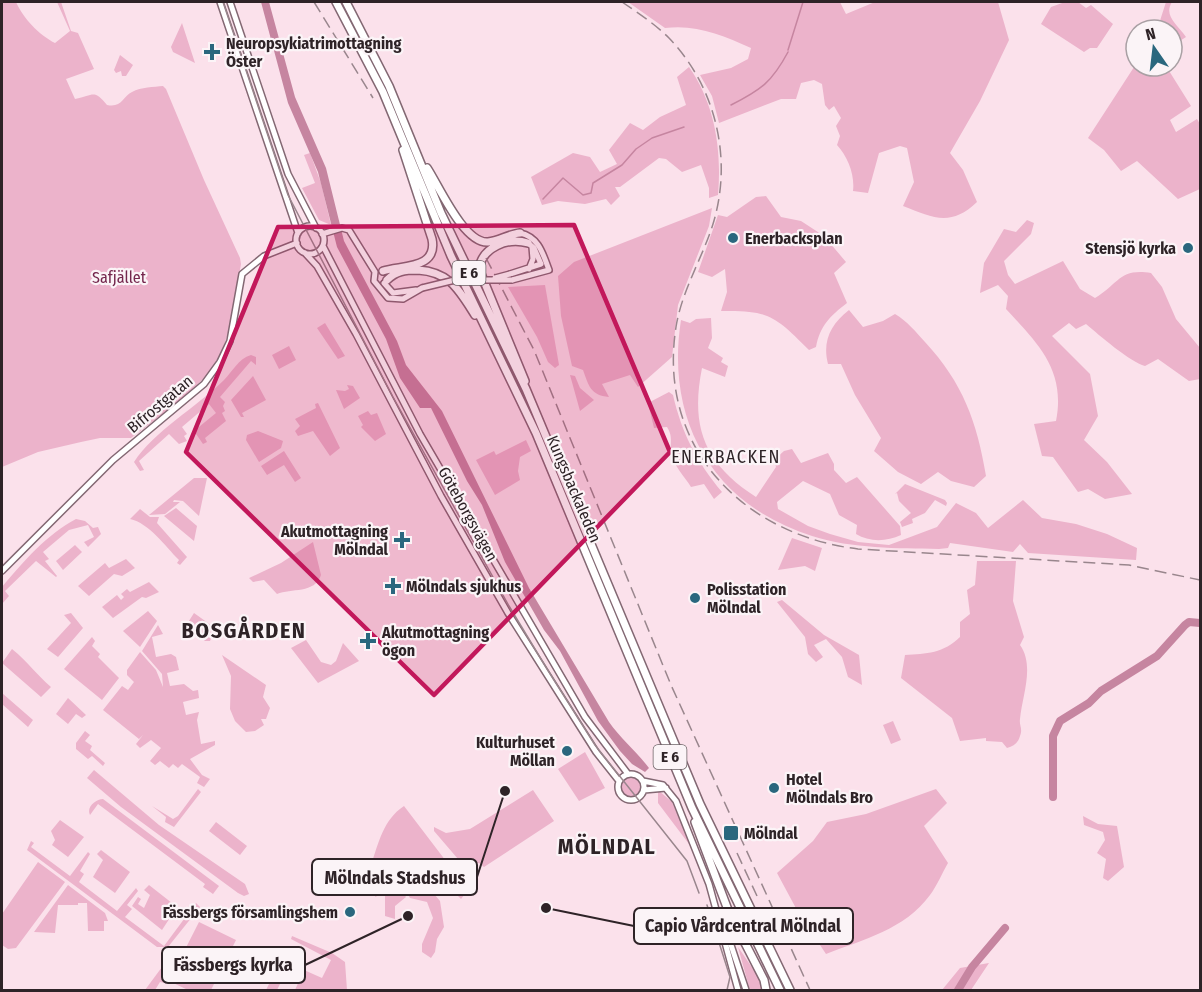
<svg xmlns="http://www.w3.org/2000/svg" width="1202" height="992" viewBox="0 0 1202 992" font-family="'Fira Sans Condensed',sans-serif">
<style>
.green{fill:#ecb3cb}
.water{fill:#c685a0}
.lines{fill:none;stroke-linecap:round;stroke-linejoin:round}
.stream{stroke:#c685a0;stroke-width:1.5}
.river{stroke:#c685a0;stroke-width:8}
.secondary-casing{stroke:#836873;stroke-width:8}
.motorway-casing{stroke:#836873;stroke-width:10}
.secondary{stroke:#fff;stroke-width:5}
.motorway{stroke:#fff;stroke-width:7}
.tram{stroke:#99868d;stroke-width:1.5}
.rail{stroke:#99868d;stroke-width:1.5;stroke-dasharray:12 6;stroke-linecap:butt}
.secondary-bridge-casing{stroke:#836873;stroke-width:8;stroke-linecap:butt}
.secondary-bridge{stroke:#fff;stroke-width:5}
.marked{fill:#c2185b;fill-opacity:0.2;stroke:#c2185b;stroke-width:4.5;stroke-linejoin:round}
.poi-dot{fill:#2a677e;stroke:#fbf4f7;stroke-width:2}
.labels{text-anchor:middle;dominant-baseline:central;stroke-width:4.5;stroke-linejoin:round;paint-order:stroke}
.shield{fill:#fbf4f7;stroke:#6c6265;stroke-width:1.5}
.shield-label{font-size:15px;font-weight:bold;fill:#2e2327}
.poi-label{font-size:16px;font-weight:bold;fill:#2e2327;stroke:#fbf4f7;text-anchor:start}
.park-label{font-size:16px;fill:#74264d;stroke:#fbf4f7}
.street-label{font-size:16px;fill:#2e2327;stroke:#fbf4f7}
.neighbourhood-label{font-size:18px;letter-spacing:1.5px;fill:#2e2327;stroke:#fbf4f7}
.district-label{font-size:22px;font-weight:bold;letter-spacing:1.5px;fill:#2e2327;stroke:#fbf4f7}
.leader{fill:none;stroke:#2e2327;stroke-width:2}
.callout-dot{fill:#2e2327;stroke:#fbf4f7;stroke-width:2}
.callout{fill:#fbf4f7;stroke:#2e2327;stroke-width:2}
.callout-label{font-size:18px;text-anchor:middle;font-weight:bold;fill:#2e2327}
</style>
<rect width="100%" height="100%" fill="#fbe1eb"/>
<path class="green" d="M 2,2 L 16,2 C 23,18 39,35 55,43 L 70,31 L 57,2 L 61,2 L 71,31 L 78,33 L 94,69 L 66,79 L 75,99 C 94,95 94,89 107,105 C 122,108 122,97 132,92 C 141,87 154,87 163,86 L 166,89 L 204,180 L 240,258 L 241,264 L 230,327 L 222,351 L 210,372 L 185,397 L 131,438 L 100,438 L 81,442 L 38,452 L 2,467 Z
M 628,2 L 840,2 L 846,14 L 875,2 L 998,2 L 1009,40 L 980,101 L 950,153 L 963,170 L 977,202 C 951,227 933,218 903,206 L 914,182 L 907,148 L 900,146 L 879,153 L 868,193 L 853,191 C 855,175 848,157 837,145 L 840,136 L 836,126 L 841,118 L 834,106 L 829,110 L 825,105 L 822,84 L 814,80 L 801,83 L 796,99 L 781,99 L 719,123 L 712,96 L 700,75 L 731,68 L 748,59 L 751,48 C 722,35 696,24 665,28 Z
M 1065,2 L 1078,2 L 1086,8 L 1091,5 L 1113,24 L 1097,48 L 1090,48 L 1084,52 L 1041,24 L 1051,7 Z
M 1166,2 L 1172,2 C 1163,16 1178,25 1186,37 L 1172,46 L 1172,30 L 1157,30 Z
M 182,23 L 195,63 L 173,52 L 171,47 Z
M 120,55 L 133,65 L 126,76 L 122,76 L 121,71 L 116,73 L 114,70 Z
M 1136,64 L 1166,66 L 1191,106 L 1170,120 L 1176,132 L 1197,119 L 1200,124 L 1200,189 L 1178,199 L 1137,161 L 1121,171 L 1104,150 L 1088,138 Z
M 689,67 C 715,104 722,150 718,195 L 709,198 L 709,188 L 701,165 L 682,172 L 666,159 L 659,158 L 620,187 L 615,187 L 620,196 L 611,205 L 606,199 L 585,204 L 558,201 L 542,205 L 531,177 L 573,153 L 590,157 L 600,172 L 617,164 L 609,150 L 630,123 L 643,130 L 660,117 L 686,105 L 677,77 Z
M 310,153 L 321,183 L 331,225 L 319,220 L 302,188 L 315,183 L 304,155 Z
M 766,196 L 781,217 L 801,221 L 824,236 L 846,262 L 834,273 L 847,303 C 830,316 820,326 816,347 L 809,350 C 775,316 769,310 721,311 L 727,292 L 725,269 L 712,277 L 698,272 L 718,215 L 727,217 L 756,197 Z
M 712,208 L 709,226 L 678,305 L 672,357 L 638,387 L 630,375 L 602,384 L 609,397 C 590,395 589,386 583,370 L 572,366 L 561,316 L 558,276 L 574,262 Z
M 1027,220 L 1034,223 L 1031,234 L 1004,261 L 1008,275 L 1015,284 L 1063,261 L 1080,289 L 1095,298 C 1119,284 1119,268 1151,273 L 1162,287 L 1176,319 L 1200,348 L 1200,379 L 1189,381 L 1158,359 L 1145,366 C 1130,362 1099,335 1086,324 L 1076,329 L 1069,323 L 1052,336 L 1090,374 L 1098,416 L 1084,440 L 1107,462 L 1132,494 L 1105,499 L 1088,489 L 1078,492 L 1053,457 L 1042,456 L 1034,424 L 1056,421 C 1066,370 1038,344 1006,309 L 1008,296 L 998,285 L 980,293 L 984,263 L 1004,229 L 1016,232 Z
M 545,285 L 559,365 L 555,368 L 548,362 L 537,337 L 508,287 Z
M 849,310 L 863,327 L 883,321 L 895,314 C 907,321 916,332 925,342 C 963,383 977,422 986,476 L 974,487 L 951,481 L 938,472 L 921,484 L 898,472 L 874,451 L 881,438 L 855,395 L 841,364 L 828,364 C 822,341 831,324 849,310 Z
M 711,318 L 712,338 L 708,348 L 723,358 L 721,362 L 728,366 L 725,377 L 702,368 C 690,428 705,464 756,497 L 776,467 L 774,460 L 784,451 L 792,449 L 801,463 L 828,453 L 834,464 L 834,470 L 846,483 L 857,477 L 900,526 L 901,535 C 886,542 869,542 856,534 L 857,525 L 839,515 L 830,494 L 803,481 L 777,502 L 778,509 L 808,526 L 830,534 L 858,542 L 889,545 L 937,527 L 956,503 L 976,513 L 988,528 L 1023,500 L 1042,518 L 1076,524 L 1107,534 L 1137,548 L 1136,560 L 1028,553 L 1020,544 L 1013,552 L 950,543 L 948,548 L 939,549 C 897,548 853,549 812,536 C 713,505 665,421 681,320 L 690,323 L 696,319 Z
M 325,323 L 345,356 L 338,359 L 317,328 Z
M 289,346 L 296,360 L 279,369 L 272,355 Z
M 251,355 L 256,357 L 256,365 L 251,361 L 220,397 L 225,402 L 223,406 L 225,411 L 222,413 L 226,421 L 205,438 L 207,442 L 203,444 L 194,431 L 216,413 L 209,404 L 182,427 L 187,434 L 184,436 L 187,441 L 179,444 L 169,434 L 139,461 L 144,470 L 140,471 L 134,462 C 154,431 197,407 224,380 C 233,371 238,359 251,355 Z
M 570,375 L 575,376 L 580,388 L 594,400 L 580,411 Z
M 253,376 L 266,400 L 242,413 L 244,417 L 241,417 L 231,400 Z
M 347,385 L 353,386 L 360,398 L 344,409 L 336,390 L 345,391 L 349,389 Z
M 669,392 L 673,395 C 682,434 697,462 722,492 L 714,499 L 704,484 L 691,487 C 685,477 672,464 671,451 C 670,440 673,437 667,427 L 654,428 L 648,403 Z
M 318,403 L 340,448 L 330,456 L 313,431 L 298,436 L 295,431 L 300,426 L 295,419 L 316,408 L 315,404 Z
M 368,411 L 371,415 L 377,413 L 386,434 L 375,441 L 361,427 L 363,425 L 358,416 Z
M 258,431 L 283,441 L 281,448 L 259,462 L 246,440 L 247,435 Z
M 526,440 L 531,451 L 520,457 L 518,471 L 520,480 L 495,495 L 476,460 L 494,451 L 496,455 Z
M 284,451 L 301,478 L 295,482 L 284,465 L 267,475 L 261,466 Z
M 194,478 L 207,478 L 199,516 L 183,501 L 174,500 L 173,502 L 180,502 L 165,514 L 149,515 Z
M 905,484 L 945,500 L 947,503 L 946,506 L 935,500 L 925,513 L 912,519 L 913,523 L 902,527 L 900,522 L 911,513 L 899,501 L 897,493 L 895,494 Z
M 176,508 L 197,526 L 194,541 L 164,516 Z
M 140,509 L 150,517 L 159,517 L 157,523 L 187,557 L 180,565 L 177,563 L 179,560 C 165,546 149,523 130,519 Z
M 76,519 L 85,521 L 93,528 L 98,527 L 101,534 L 88,547 L 84,542 L 94,537 L 88,525 L 69,530 L 43,552 L 49,559 L 45,561 L 57,576 L 56,577 L 36,561 L 5,591 L 9,596 L 2,604 L 2,587 C 23,562 47,534 76,519 Z
M 792,538 L 822,548 L 815,571 L 805,566 L 778,570 Z
M 313,542 L 321,575 C 315,594 291,588 277,594 L 264,580 L 253,582 L 249,578 L 281,563 Z
M 75,545 L 82,552 L 63,570 L 56,561 Z
M 126,559 L 135,568 L 122,576 L 114,574 L 89,596 L 78,586 L 105,563 L 109,568 Z
M 977,561 L 1016,561 L 1013,601 L 1024,637 L 1020,645 C 1035,666 1022,696 1020,719 C 1019,726 1023,728 1020,736 C 1018,743 1014,746 1007,748 L 1002,742 L 986,741 L 986,738 L 960,741 L 952,718 L 901,678 L 905,655 C 926,654 944,653 960,637 L 960,622 L 970,614 L 967,590 L 975,585 Z
M 149,582 L 159,592 L 146,598 L 142,597 L 113,618 L 102,607 L 117,595 L 121,600 L 124,597 L 121,594 L 127,589 L 130,592 Z
M 782,600 L 824,635 L 859,655 L 862,685 L 848,677 L 842,657 L 826,639 L 814,645 L 823,657 L 816,662 L 808,654 L 805,637 L 777,602 Z
M 148,611 L 157,621 L 140,647 L 123,631 Z
M 71,613 L 83,628 L 58,657 L 47,649 L 71,623 L 64,615 Z
M 194,613 L 215,628 L 210,641 L 205,641 L 187,624 Z
M 158,625 L 163,634 L 152,637 L 156,657 L 171,654 L 176,657 L 179,670 L 167,673 L 170,686 L 184,684 L 193,691 L 198,690 L 199,698 L 183,702 L 186,715 L 199,712 L 197,720 L 201,744 L 215,741 L 215,745 L 190,759 L 202,775 L 210,779 L 204,787 L 197,783 L 200,777 L 182,764 L 178,768 L 173,764 L 169,768 L 160,761 L 155,765 L 150,761 L 161,748 L 151,740 L 140,748 L 136,744 L 143,735 L 139,739 L 103,710 L 122,686 L 128,690 L 134,682 L 127,675 L 127,670 L 140,652 L 156,670 L 163,687 L 162,674 L 142,651 Z
M 92,637 L 95,641 L 92,646 L 100,654 L 98,657 L 119,678 L 102,700 L 64,669 Z
M 306,640 L 321,662 L 331,665 L 336,661 L 343,643 L 359,661 L 318,683 L 291,648 Z
M 12,649 C 29,663 36,674 51,687 L 41,697 L 2,663 Z
M 222,655 L 266,685 L 263,697 L 270,708 L 266,719 L 261,719 L 264,725 L 255,731 L 246,732 L 235,721 L 230,709 L 231,676 Z
M 2,693 L 33,720 L 28,727 L 2,704 Z
M 68,698 L 86,715 L 82,718 L 76,714 L 68,724 L 56,714 Z
M 893,721 L 901,740 L 891,744 L 883,725 Z
M 85,731 L 90,735 L 85,741 L 92,746 L 90,750 L 105,763 L 103,766 L 92,756 L 88,759 L 76,749 L 76,743 Z
M 585,752 L 605,788 L 579,801 L 558,769 Z
M 94,770 L 159,825 L 245,884 L 249,894 L 244,896 L 238,893 L 121,807 L 87,778 Z
M621 787a10 10 0 1 1 20 0a10 10 0 1 1-20 0Z
M 198,789 L 201,792 L 174,827 L 165,822 L 166,817 L 152,806 L 173,819 L 178,816 Z
M 936,789 L 947,803 L 924,826 L 948,863 C 942,873 937,886 930,895 C 904,930 864,939 826,954 L 798,912 L 777,873 L 813,841 L 827,822 L 866,814 Z
M 533,790 L 554,821 L 484,867 L 479,863 L 464,866 L 434,831 L 434,827 L 446,833 L 470,829 Z
M 658,790 L 672,802 L 692,848 L 658,803 Z
M 103,799 L 219,886 L 213,894 L 203,887 L 205,884 L 98,804 L 90,815 C 86,807 96,799 103,799 Z
M 404,806 L 468,890 L 461,899 L 439,877 L 435,875 L 429,879 L 428,887 L 440,901 L 444,927 L 437,939 L 435,952 L 431,958 L 422,952 L 422,944 L 433,918 L 427,902 L 410,898 L 401,883 L 375,878 L 374,871 L 386,873 L 402,872 L 371,865 C 379,842 383,820 404,806 Z
M 1083,816 L 1098,824 L 1117,826 L 1124,867 L 1108,881 L 1103,878 L 1106,859 L 1097,853 L 1105,840 L 1103,832 L 1084,825 Z
M 60,820 L 84,837 L 68,857 L 52,845 L 55,840 L 51,831 Z
M 216,822 L 247,846 L 240,855 L 209,831 Z
M 31,841 L 34,843 L 31,847 L 70,876 L 88,852 L 90,854 L 80,871 L 84,874 L 79,882 L 117,911 L 136,888 L 138,891 L 127,905 L 132,909 L 125,917 L 164,946 L 196,903 L 200,907 L 168,947 L 157,947 L 27,850 Z
M 101,850 L 130,872 L 115,893 L 93,877 L 103,860 L 97,854 Z
M 38,862 L 65,882 L 16,948 L 8,949 L 2,945 L 2,914 Z
M 68,885 L 105,913 L 108,921 L 104,921 L 104,931 L 88,931 L 87,903 L 78,903 L 78,905 L 58,905 L 55,933 L 34,932 Z
M 149,885 L 177,907 L 162,930 L 132,906 L 138,897 L 141,899 L 138,904 L 144,908 L 150,895 L 144,890 Z
M 388,885 L 401,890 L 406,897 L 395,906 L 395,919 L 385,916 L 385,892 L 375,897 L 378,887 Z
M 199,922 L 236,940 L 211,990 L 188,990 L 169,981 Z
M 292,936 L 332,953 L 345,962 L 347,990 L 295,990 L 304,970 L 322,978 L 331,960 L 291,939 Z
M 738,947 L 762,982 L 763,990 L 751,990 L 749,987 Z
M 282,958 L 290,964 L 277,990 L 266,990 Z
M 989,963 L 971,990 L 942,990 L 960,968 Z
M 162,967 L 169,971 L 165,983 L 160,982 L 155,990 L 145,990 Z"/>
<path class="water" d="M 261,2 L 269,2 L 295,97 L 326,168 L 344,241 L 397,341 L 406,365 L 442,411 L 529,588 L 609,722 C 621,739 636,751 649,768 L 645,772 L 632,764 L 620,751 L 598,721 L 560,651 L 544,630 L 505,562 L 482,505 L 467,481 L 431,408 L 420,408 L 400,378 L 386,339 L 337,247 L 318,172 L 288,103 Z"/>
<g class="lines">
<path class="stream" d="M 788,50 L 803,2
M 731,105 C 761,90 772,82 788,52
M 543,199 L 563,178 L 583,195 L 591,193 L 593,183 L 622,165 L 636,149 L 652,138 L 684,127"/>
<path class="river" d="M 1053,797 L 1053,736 L 1060,721 L 1089,703 L 1101,691 L 1157,656 L 1185,625 L 1189,622 L 1200,623
M 958,990 L 972,967 L 1005,928"/>
<defs>
<path id="secondary" d="M 220,2 L 298,233
M 230,2 L 288,174 L 316,228
M296 240a14 14 0 1 1 28 0a14 14 0 1 1-28 0Z
M 322,234 L 342,228 L 349,230 L 375,272 L 374,281 L 388,298 L 403,299 L 422,288
M 323,246 L 420,434 L 585,717 L 628,774
M 305,253 L 317,266 L 356,334 L 441,496 L 508,613 L 596,752 L 619,781
M 529,269 L 533,259 L 532,247
M 510,274 L 541,264 L 534,248 L 528,243
M 512,280 L 549,270 C 543,254 539,237 520,233
M 384,283 L 393,293 L 416,290
M 2,571 L 113,460 L 204,384 L 220,362 L 230,341 L 242,274 L 264,256 L 297,243
M618 787a13 13 0 1 1 26 0a13 13 0 1 1-26 0Z
M 643,781 L 663,785 L 676,801 L 709,884 L 738,990
M 644,790 L 666,788
M 721,915 L 746,990
M 717,935 L 722,927"/>
<path id="motorway" d="M 336,2 L 383,92 L 451,256 L 536,433 L 692,808 L 780,990
M 346,2 L 389,86 L 441,213 L 526,389 L 700,804 L 790,990
M 427,168 C 439,186 464,244 488,242 C 499,241 509,234 520,233
M 383,271 C 403,265 438,269 432,239 L 403,150
M 387,280 C 396,271 405,270 418,270 C 450,272 459,290 475,315
M 525,381 L 479,269 C 482,247 508,237 528,243
M 695,822 L 728,910 L 764,980 L 766,990"/>
</defs>
<use href="#secondary" class="secondary-casing"/>
<use href="#motorway" class="motorway-casing"/>
<use href="#secondary" class="secondary"/>
<use href="#motorway" class="motorway"/>
<path class="tram" d="M 223,2 L 288,195 L 393,397 L 509,606 L 547,669 L 595,745 L 687,861 L 699,893
M 707,905 L 730,977 L 727,990"/>
<path class="rail" d="M 314,2 L 373,98
M 622,2 C 638,13 655,24 669,38 C 716,87 733,159 713,224 C 702,259 682,290 676,327 C 657,447 743,535 858,549 L 1129,565 L 1200,580
M 486,258 L 534,350 L 671,685 L 810,990
M 737,853 L 757,896"/>
<defs>
<path id="secondary-bridge" d="M 495,278 L 510,274
M 422,288 L 455,280 L 512,280"/>
</defs>
<use href="#secondary-bridge" class="secondary-bridge-casing"/>
<use href="#secondary-bridge" class="secondary-bridge"/>
</g>
<path class="marked" d="M 574,225 L 670,452 L 434,695 L 186,452 L 278,227 Z"/>
<g class="poi-dot">
<path d="M209 43h6v6h6v6h-6v6h-6v-6h-6v-6h6z"/>
<circle cx="733" cy="238" r="6"/>
<circle cx="1188" cy="248" r="6"/>
<path d="M399 531h6v6h6v6h-6v6h-6v-6h-6v-6h6z"/>
<path d="M390 577h6v6h6v6h-6v6h-6v-6h-6v-6h6z"/>
<circle cx="695" cy="598" r="6"/>
<path d="M365 632h6v6h6v6h-6v6h-6v-6h-6v-6h6z"/>
<circle cx="567" cy="751" r="6"/>
<circle cx="774" cy="788" r="6"/>
<rect x="723" y="825" width="16" height="16" rx="3"/>
<circle cx="350" cy="912" r="6"/>
</g>
<g class="labels">
<g class="shield">
<rect x="452.5" y="261" width="33" height="24" rx="4.5"/>
<rect x="653.5" y="745" width="33" height="24" rx="4.5"/>
</g>
<g class="shield-label">
<text x="469" y="273">E 6</text>
<text x="670" y="757">E 6</text>
</g>
<g class="poi-label">
<text x="226" y="43">Neuropsykiatrimottagning<tspan x="226" dy="18">Öster</tspan></text>
<text x="745" y="238">Enerbacksplan</text>
<text x="1176" y="248" text-anchor="end">Stensjö kyrka</text>
<text x="388" y="531" text-anchor="end">Akutmottagning<tspan x="388" dy="18">Mölndal</tspan></text>
<text x="406" y="586">Mölndals sjukhus</text>
<text x="707" y="589">Polisstation<tspan x="707" dy="18">Mölndal</tspan></text>
<text x="382" y="632">Akutmottagning<tspan x="382" dy="18">ögon</tspan></text>
<text x="555" y="742" text-anchor="end">Kulturhuset<tspan x="555" dy="18">Möllan</tspan></text>
<text x="786" y="779">Hotel<tspan x="786" dy="18">Mölndals Bro</tspan></text>
<text x="744" y="833">Mölndal</text>
<text x="338" y="912" text-anchor="end">Fässbergs församlingshem</text>
</g>
<g class="park-label">
<text x="119" y="277">Safjället</text>
</g>
<g class="street-label">
<text transform="translate(160 404) rotate(-40)">Bifrostgatan</text>
<text transform="translate(574 489) rotate(67)">Kungsbackaleden</text>
<text transform="translate(468 514) rotate(61)">Göteborgsvägen</text>
</g>
<g class="neighbourhood-label">
<text x="726" y="457">ENERBACKEN</text>
</g>
<g class="district-label">
<text x="244" y="630">BOSGÅRDEN</text>
<text x="607" y="846">MÖLNDAL</text>
</g>
</g>
<path class="leader" d="M505 791L477 877M546 908L634 926M408 916L305 965"/>
<g class="callout-dot">
<circle cx="505" cy="791" r="6"/>
<circle cx="546" cy="908" r="6"/>
<circle cx="408" cy="916" r="6"/>
</g>
<g class="callout">
<rect x="312" y="859" width="165" height="36" rx="6"/>
<rect x="634" y="908" width="219" height="36" rx="6"/>
<rect x="162" y="947" width="143" height="36" rx="6"/>
</g>
<g class="callout-label">
<text x="395" y="884">Mölndals Stadshus</text>
<text x="743" y="932">Capio Vårdcentral Mölndal</text>
<text x="233" y="971">Fässbergs kyrka</text>
</g>
<rect width="1202" height="992" fill="none" stroke="#2e2327" stroke-width="6"/>
<g transform="translate(1154 48) rotate(346)"><circle r="28" fill="#fbf4f7" stroke="#a9a0a4" stroke-width="1.5"/>
<path d="M0-4.5L10 22L0 15L-10 22Z" fill="#2a677e"/>
<text y="-9" font-size="16" font-weight="bold" text-anchor="middle" fill="#2e2327">N</text>
</g>
</svg>
